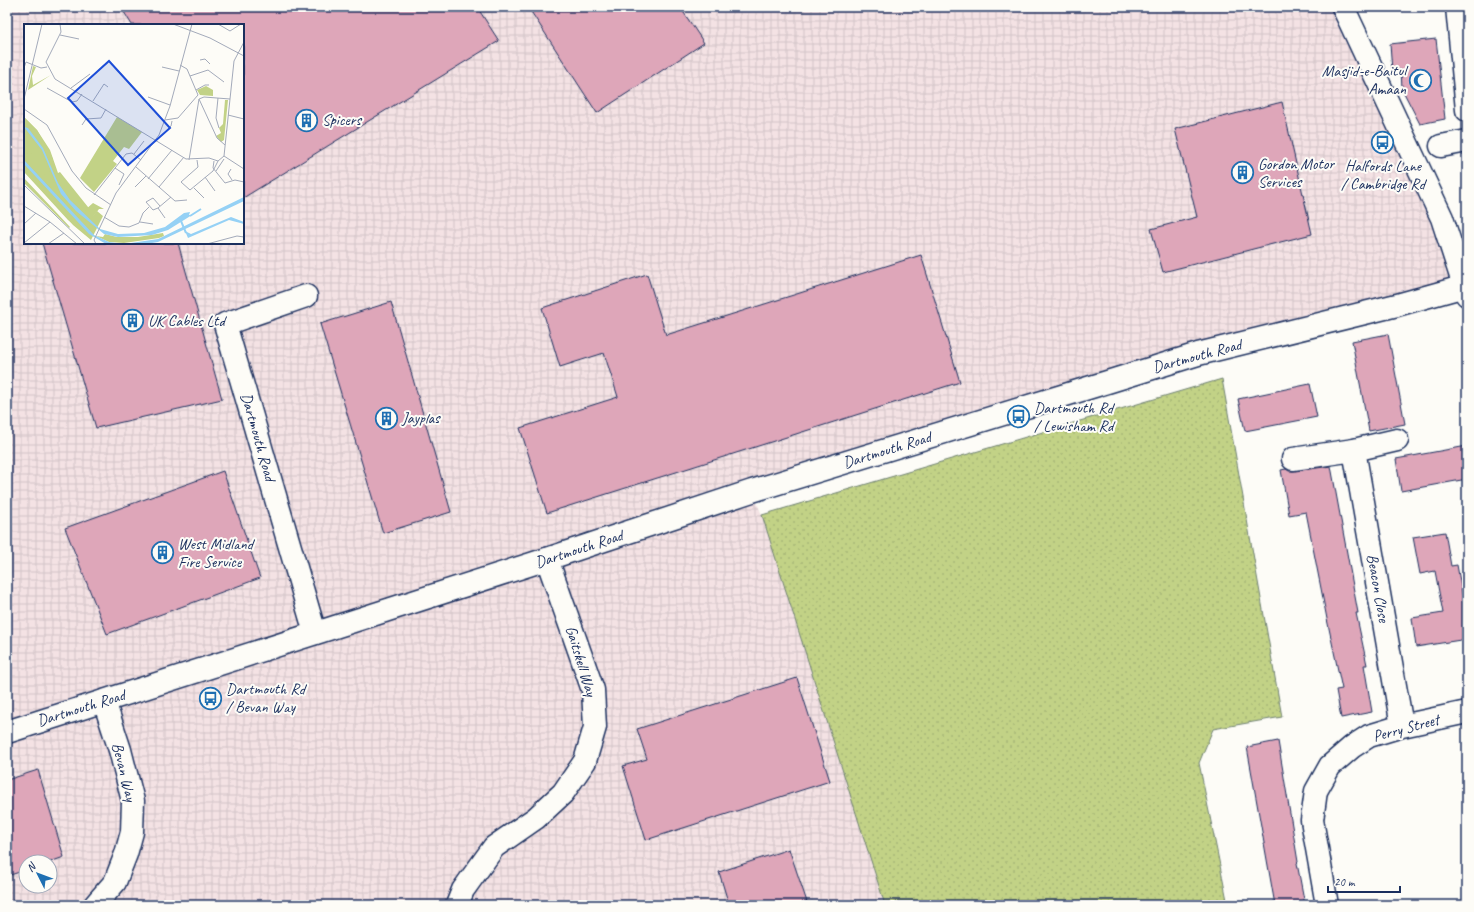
<svg xmlns="http://www.w3.org/2000/svg" width="1474" height="912" viewBox="0 0 1474 912" font-family="Caveat,sans-serif">
<style>
.industrial{fill:url(#industrial-grid);fill-rule:evenodd}
.grass{fill:url(#grass-dots);stroke:#6e8072}
.building{fill:#dea6b9;stroke:#1b2f5e}
.lines{fill:none;stroke-linecap:round;stroke-linejoin:round}
.minor-casing{stroke:#1b2f5e;stroke-width:25}
.tertiary-casing{stroke:#1b2f5e;stroke-width:25}
.minor{stroke:#fdfcf7;stroke-width:22}
.tertiary{stroke:#fdfcf7;stroke-width:22}
.labels{text-anchor:middle;dominant-baseline:central;stroke-width:4;stroke-linejoin:round;paint-order:stroke}
.poi-label{font-size:16px;fill:#1b2f5e;stroke:#fdfcf7;text-anchor:start}
.street-label{font-size:16px;fill:#1b2f5e;stroke:#fdfcf7}
.inset-river{fill:none;stroke:#95d1f5;stroke-width:2}
.inset-road{fill:none;stroke:#a3aaba;stroke-width:1}
.view{fill:#1d4ed8;fill-opacity:0.15;stroke:#1d4ed8;stroke-width:2}
.inset-edge{fill:none;stroke:#1b2f5e;stroke-width:2}
</style>
<defs>
<pattern id="industrial-grid" width="8" height="8" patternUnits="userSpaceOnUse"><rect width="8" height="8" fill="#f4e2e4"/><path d="M0 4h8M4 0v8" fill="none" stroke="#d1c2c6"/></pattern>
<pattern id="grass-dots" width="8" height="8" patternUnits="userSpaceOnUse"><rect width="8" height="8" fill="#c2d286"/><path d="M2 2h.1M6 6h.1" fill="none" stroke="#a6b576" stroke-width="1.8" stroke-linecap="round"/></pattern>
</defs>
<rect width="100%" height="100%" fill="#fdfcf7"/>
<filter id="ink" filterUnits="userSpaceOnUse"><feTurbulence type="fractalNoise" baseFrequency=".025" numOctaves="2"/><feDisplacementMap in="SourceGraphic" scale="8" xChannelSelector="R" yChannelSelector="G"/><feConvolveMatrix kernelMatrix="1 2 1 2 8 2 1 2 1" color-interpolation-filters="sRGB"/></filter>
<g filter="url(#ink)">
<path class="industrial" d="M 7,7 L 1343,7 L 1465,286 L 752,491 L 762,515 L 885,905 L 7,905 ZM 25,25 L 243,25 L 243,243 L 25,243 ZM 26,862 L 50,862 L 50,886 L 26,886 Z"/>
<path class="grass" d="M 1222,379 L 1282,717 L 1213,729 L 1199,763 L 1228,905 L 885,905 L 762,515 Z"/>
<path class="building" d="M 121,7 L 477,7 L 499,41 L 243,198 L 243,25 L 132,25 Z
M 528,7 L 680,7 L 704,43 L 597,113 Z
M 1436,39 L 1445,119 L 1420,124 L 1402,89 L 1401,70 L 1392,70 L 1390,44 Z
M 1282,102 L 1312,234 L 1163,272 L 1151,229 L 1197,217 L 1175,129 Z
M 42,243 L 178,243 L 222,399 L 96,428 Z
M 921,255 L 960,382 L 547,513 L 520,428 L 618,397 L 604,353 L 560,367 L 542,308 L 647,274 L 666,335 Z
M 391,302 L 451,512 L 383,533 L 320,324 Z
M 1388,334 L 1405,424 L 1369,431 L 1352,341 Z
M 1310,384 L 1317,417 L 1245,431 L 1238,399 Z
M 1467,446 L 1467,479 L 1401,491 L 1396,459 Z
M 1331,466 L 1358,613 L 1356,613 L 1367,665 L 1364,665 L 1372,712 L 1341,718 L 1336,690 L 1342,689 L 1327,619 L 1306,512 L 1289,515 L 1281,470 L 1286,469 L 1289,471 L 1295,471 Z
M 223,471 L 260,578 L 107,634 L 65,528 Z
M 1445,532 L 1451,566 L 1457,565 L 1465,609 L 1467,609 L 1467,639 L 1416,647 L 1412,618 L 1443,613 L 1435,571 L 1420,574 L 1413,537 Z
M 797,678 L 830,781 L 646,840 L 623,766 L 647,759 L 637,729 Z
M 1278,741 L 1298,862 L 1297,863 L 1305,905 L 1275,905 L 1247,747 Z
M 38,770 L 64,857 L 50,862 L 26,862 L 26,870 L 7,876 L 7,780 Z
M 789,849 L 808,905 L 729,905 L 719,872 Z"/>
<g class="lines">
<defs>
<path id="minor" d="M 1457,7 L 1467,110
M 1441,146 L 1467,141
M 306,296 L 225,324 L 315,633
M 1354,450 L 1402,726
M 1293,459 L 1354,450 L 1397,440
M 95,905 L 115,882 L 126,854 L 132,832 L 133,801 L 120,750 L 104,701
M 457,905 L 463,890 L 494,847 L 536,818 L 563,793 L 585,761 L 595,727 L 593,690 L 547,559
M 1327,905 L 1312,820 L 1316,791 L 1330,766 L 1352,747 L 1369,736 L 1402,726 L 1467,712"/>
<path id="tertiary" d="M 1343,7 L 1442,218 L 1467,295
M 7,732 L 547,559 L 752,491 L 1062,396 L 1198,354 L 1397,305 L 1465,286"/>
</defs>
<use href="#minor" class="minor-casing"/>
<use href="#tertiary" class="tertiary-casing"/>
<use href="#minor" class="minor"/>
<use href="#tertiary" class="tertiary"/>
</g>
</g>
<defs>
<symbol id="mosque-ring" viewBox="-11 -11 22 22"><circle r="9.5" fill="#fdfcf7" stroke="#1f6fb2" stroke-width="1.5"/><path d="M3.5-4.9A6 6 0 1 0 3.5 4.9A5 5 0 1 1 3.5-4.9Z" fill="#1f6fb2"/></symbol>
<symbol id="building-ring" viewBox="-11 -11 22 22"><circle r="9.5" fill="#fdfcf7" stroke="#1f6fb2" stroke-width="1.5"/><path d="M-4-6H4V6H1V3H-1V6H-4ZM-2.5-4.3h1.7v1.8h-1.7ZM.8-4.3h1.7v1.8H.8ZM-2.5-1h1.7V.8h-1.7ZM.8-1h1.7V.8H.8Z" fill="#1f6fb2"/></symbol>
<symbol id="bus-ring" viewBox="-11 -11 22 22"><circle r="9.5" fill="#fdfcf7" stroke="#1f6fb2" stroke-width="1.5"/><path d="M-5-6H5V4H4V6H2V4H-2V6H-4V4H-5ZM-3.5-4V0h7V-4ZM-3.5 1.2v1.5H-2V1.2ZM2 1.2v1.5H3.5V1.2Z" fill="#1f6fb2"/></symbol>
</defs>
<g fill-rule="evenodd">
<use href="#mosque-ring" x="1408" y="68" width="25" height="25"/>
<use href="#building-ring" x="294" y="108" width="25" height="25"/>
<use href="#bus-ring" x="1370" y="130" width="25" height="25"/>
<use href="#building-ring" x="1230" y="160" width="25" height="25"/>
<use href="#building-ring" x="120" y="308" width="25" height="25"/>
<use href="#bus-ring" x="1006" y="404" width="25" height="25"/>
<use href="#building-ring" x="374" y="406" width="25" height="25"/>
<use href="#building-ring" x="150" y="540" width="25" height="25"/>
<use href="#bus-ring" x="198" y="686" width="25" height="25"/>
</g>
<g class="labels">
<g class="poi-label">
<text x="1406" y="71" text-anchor="end">Masjid-e-Baitul<tspan x="1406" dy="18">Amaan</tspan></text>
<text x="322" y="120">Spicers</text>
<text x="1258" y="164">Gordon Motor<tspan x="1258" dy="18">Services</tspan></text>
<text x="1383" y="166" text-anchor="middle">Halfords Lane<tspan x="1383" dy="18">/ Cambridge Rd</tspan></text>
<text x="148" y="321">UK Cables Ltd</text>
<text x="1034" y="408">Dartmouth Rd<tspan x="1034" dy="18">/ Lewisham Rd</tspan></text>
<text x="402" y="418">Jayplas</text>
<text x="178" y="544">West Midland<tspan x="178" dy="18">Fire Service</tspan></text>
<text x="226" y="689">Dartmouth Rd<tspan x="226" dy="18">/ Bevan Way</tspan></text>
</g>
<g class="street-label">
<text transform="translate(1197 356) rotate(-15)">Dartmouth Road</text>
<text transform="translate(258 437) rotate(74)">Dartmouth Road</text>
<text transform="translate(887 450) rotate(-17)">Dartmouth Road</text>
<text transform="translate(579 549) rotate(-18)">Dartmouth Road</text>
<text transform="translate(1378 588) rotate(80)">Beacon Close</text>
<text transform="translate(581 661) rotate(73)">Gaitskell Way</text>
<text transform="translate(81 708) rotate(-17)">Dartmouth Road</text>
<text transform="translate(1406 728) rotate(-15)">Perry Street</text>
<text transform="translate(124 772) rotate(76)">Bevan Way</text>
</g>
</g>
<g transform="translate(24 24)">
<rect width="220" height="220" fill="#fdfcf7"/>
<path d="M 182,62 L 189,66 L 189,72 L 176,71 L 173,66 ZM 201,76 L 204,76 L 200,116 L 197,118 L 192,112 L 197,109 L 195,104 L 199,100 ZM 0,93 L 13,106 L 26,126 L 34,149 L 36,148 L 64,183 L 68,193 L 73,187 L 79,192 L 67,216 L 49,201 L 0,145 ZM 93,93 L 118,108 L 105,125 L 100,123 L 89,137 L 93,140 L 70,168 L 56,154 Z" fill="#c2d286"/>
<path d="M 9,42 L 12,43 L 8,52 L 9,61 L 27,51 L 4,66 ZM 0,93 L 13,106 L 29,135 L 23,137 L 19,127 L 0,103 ZM 0,104 L 17,128 L 21,139 L 19,141 L 8,130 L 0,129 ZM 0,140 L 48,192 L 61,210 L 44,196 L 0,148 ZM 14,142 L 21,151 L 25,146 L 31,162 L 42,176 L 39,178 L 10,147 ZM 0,154 L 46,203 L 45,204 L 0,159 ZM 69,179 L 80,185 L 75,185 L 68,194 L 61,186 ZM 139,209 L 140,212 L 135,214 L 100,219 L 85,218 L 72,212 L 79,213 L 81,210 L 93,213 L 114,213 Z" fill="#c2d286"/>
<path d="M 0,103 L 4,104 L 19,124 L 34,159 L 46,176 L 76,205 L 94,210 L 120,209 L 141,203 L 160,189 L 166,188 L 165,191 L 168,191 L 144,206 L 128,211 L 94,213 L 80,210 L 52,187 L 37,170 L 18,126 ZM 0,136 L 70,211 L 85,218 L 100,220 L 134,215 L 220,173 L 220,177 L 134,218 L 122,220 L 82,220 L 65,210 L 0,140 ZM 207,193 L 220,198 L 220,200 L 205,196 L 164,214 L 161,207 L 167,210 Z" fill="#95d1f5"/>
<path class="inset-river" d="M 166,192 L 177,185M 157,197 L 162,209"/>
<path class="inset-road" d="M 36,0 L 37,8 L 22,38 L 31,55 L 162,135 L 185,134 L 194,137 L 200,132M 149,0 L 186,14 L 220,32M 194,0 L 206,7 L 217,0M 36,11 L 55,15M 176,36 L 181,35 L 186,40M 138,43 L 155,47M 0,44 L 2,38 L 17,44 L 23,43M 166,52 L 184,46 L 200,58M 23,64 L 48,78 L 53,77 L 58,70M 47,64 L 66,50M 172,66 L 181,61 L 185,61M 124,73 L 146,81M 194,74 L 192,94 L 195,104M 0,75 L 18,0M 175,75 L 193,114 L 201,121M 175,75 L 180,73 L 206,75M 69,77 L 80,60 L 84,63M 0,85 L 23,101 L 48,147 L 62,164 L 87,181M 204,91 L 220,95M 141,96 L 154,94 L 174,71 L 163,45 L 156,41M 58,101 L 62,95 L 77,94 L 82,85M 137,112 L 147,102 L 148,97M 110,130 L 120,117M 200,132 L 210,37 L 220,18M 200,132 L 220,145M 165,136 L 175,75M 173,136 L 174,143 L 157,158 L 166,166 L 189,147 L 194,137M 190,137 L 189,144 L 201,159 L 211,156 L 220,158M 112,143 L 151,177 L 163,176M 91,144 L 100,150 L 95,161M 207,145 L 204,150 L 208,156M 192,147 L 200,135M 181,153 L 191,167M 124,155 L 148,126M 0,161 L 61,220M 111,163 L 122,152M 135,163 L 160,133M 170,164 L 180,174M 70,171 L 102,130 L 108,129 L 117,136M 0,182 L 26,198 L 53,220M 136,182 L 129,174 L 122,178 L 129,186 L 134,184 L 147,173M 134,184 L 141,194M 80,193 L 95,202 L 105,203 L 115,199 L 119,189 L 125,183M 116,198 L 129,200M 0,200 L 12,189M 0,219 L 26,198M 24,220 L 40,209M 72,220 L 70,216 L 92,169 L 135,111 L 146,82 L 168,0M 183,220 L 213,212 L 220,213"/>
<path class="view" d="M 85,37 L 146,104 L 104,141 L 44,74 Z"/>
<rect width="220" height="220" class="inset-edge"/>
</g>
<rect width="1474" height="912" fill="none" stroke="#fdfcf7" stroke-width="24"/>
<rect x="12" y="12" width="1450" height="888" fill="none" stroke="#1b2f5e" stroke-width="1.5" filter="url(#ink)"/>
<g transform="translate(38 874) rotate(312)"><circle r="19" fill="#fdfcf7" stroke="#a3aaba"/>
<path d="M0-3L7 15L0 10L-7 15Z" fill="#1f6fb2"/>
<text y="-6" font-size="11" font-weight="bold" text-anchor="middle" fill="#1b2f5e">N</text>
</g>
<path d="M1328 886v6h72v-6" fill="none" stroke="#1b2f5e" stroke-width="2"/>
<text x="1334" y="886" font-size="12" fill="#1b2f5e" stroke="#fdfcf7" stroke-width="3" paint-order="stroke">20 m</text>
</svg>
